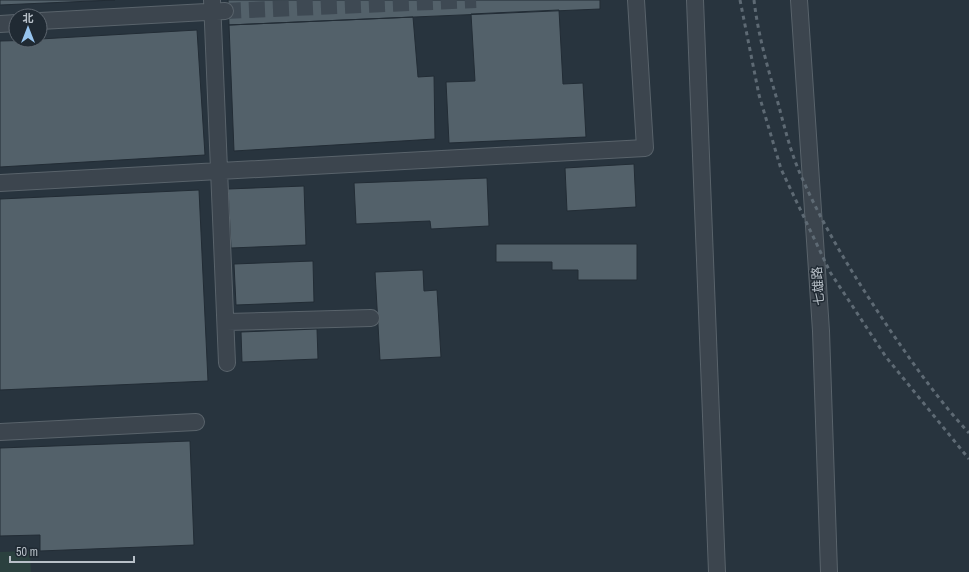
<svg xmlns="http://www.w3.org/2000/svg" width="969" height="572" viewBox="0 0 969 572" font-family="'Archivo Narrow','Noto Sans SC',sans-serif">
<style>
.green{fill:#2b413f}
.building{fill:#53616a;stroke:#222c35}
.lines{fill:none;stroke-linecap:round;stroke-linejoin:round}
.minor-tunnel{stroke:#3e4953;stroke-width:16;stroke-dasharray:16 8;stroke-linecap:butt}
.minor-casing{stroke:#59636b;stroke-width:18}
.minor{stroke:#3c454e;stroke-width:16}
.rail{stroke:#5e6a74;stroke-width:3;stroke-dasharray:4 4;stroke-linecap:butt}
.labels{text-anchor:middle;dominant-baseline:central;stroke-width:3;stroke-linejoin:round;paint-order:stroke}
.street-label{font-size:13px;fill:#b8c0c8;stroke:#202a33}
</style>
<rect width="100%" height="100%" fill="#28343e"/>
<path class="green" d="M 30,551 L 31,572 L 0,572 L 0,552 Z"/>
<path class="building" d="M 0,0 L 115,0 L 0,5 Z
M 228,0 L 600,0 L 600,9 L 229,25 Z
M 559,10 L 563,84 L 583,83 L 586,137 L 449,143 L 446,82 L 475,81 L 471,14 Z
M 413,17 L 418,77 L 434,76 L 435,139 L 234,151 L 229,25 Z
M 197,30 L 205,155 L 0,167 L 0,41 L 40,40 L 40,39 Z
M 634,164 L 636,207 L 567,211 L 565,168 Z
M 487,178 L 489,226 L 431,229 L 430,221 L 356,224 L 354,183 Z
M 304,186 L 306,245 L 231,248 L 228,189 Z
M 199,190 L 208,381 L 0,390 L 0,199 Z
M 496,244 L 637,244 L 637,280 L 578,280 L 578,270 L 552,270 L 552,262 L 496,262 Z
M 313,261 L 314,302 L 236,305 L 234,264 Z
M 423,270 L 424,291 L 437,290 L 441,357 L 380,360 L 375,272 Z
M 317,329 L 318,359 L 242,362 L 241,332 Z
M 190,441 L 194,545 L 40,551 L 40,535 L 0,536 L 0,448 Z"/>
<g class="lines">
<path class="minor-tunnel" d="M 225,11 L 476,0"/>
<defs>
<path id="minor" d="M 212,0 L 227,363
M 695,0 L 717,572
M 799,0 L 821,331 L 829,572
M 40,21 L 225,11
M 0,24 L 16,23
M 0,183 L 645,148 L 636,0
M 226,322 L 371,318
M 0,432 L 196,422"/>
</defs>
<use href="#minor" class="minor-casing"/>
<use href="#minor" class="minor"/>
<path class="rail" d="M 740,0 L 759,95 L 781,169 L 830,272 L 886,357 L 969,459
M 754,0 C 758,35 768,69 778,103 C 785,129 791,154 802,178 C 826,232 857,281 890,330 C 914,365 940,402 969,433"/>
</g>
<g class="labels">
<g class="street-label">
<text transform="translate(818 286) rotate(-94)">七雄路</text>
</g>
</g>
<g transform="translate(28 28)"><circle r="19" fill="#202a33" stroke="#5d666f"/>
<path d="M0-3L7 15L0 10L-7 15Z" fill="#97c4ee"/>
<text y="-6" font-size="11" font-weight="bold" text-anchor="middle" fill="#b8c0c8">北</text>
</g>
<path d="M10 556v6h124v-6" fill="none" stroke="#b8c0c8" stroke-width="2"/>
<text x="16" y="556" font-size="12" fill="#b8c0c8" stroke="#202a33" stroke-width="3" paint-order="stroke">50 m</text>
</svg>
